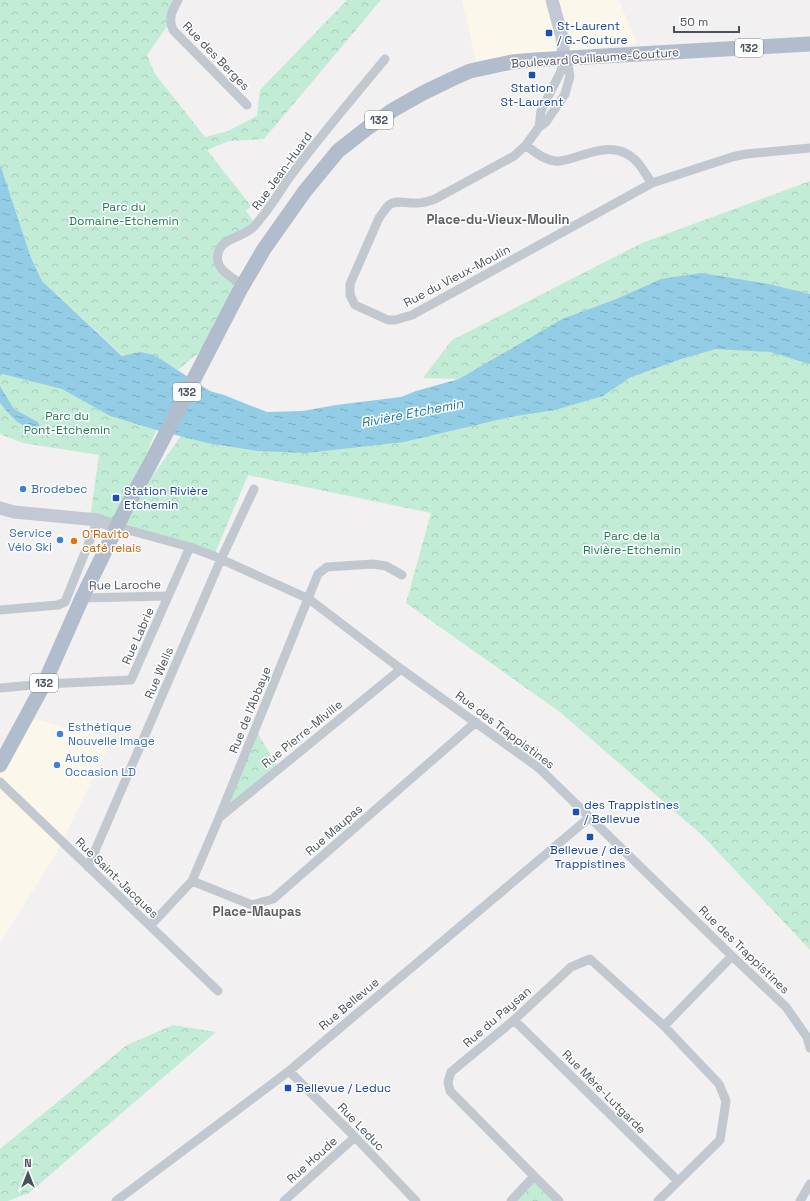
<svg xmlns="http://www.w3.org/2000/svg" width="810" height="1201" viewBox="0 0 810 1201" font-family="'Space Grotesk',sans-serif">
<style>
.commercial{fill:#fbf8eb}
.forest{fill:url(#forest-crowns)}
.water{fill:url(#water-ripples)}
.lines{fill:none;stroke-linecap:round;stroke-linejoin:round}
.street{stroke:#c1c8d0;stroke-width:9}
.secondary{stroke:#c2c9d5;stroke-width:13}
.primary{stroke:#b1bccc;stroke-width:15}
.transit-dot{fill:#1a4fb4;stroke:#fff;stroke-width:1.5}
.shop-dot{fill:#3f7fe0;stroke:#fff;stroke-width:1.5}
.food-dot{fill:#e8710a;stroke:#fff;stroke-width:1.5}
.labels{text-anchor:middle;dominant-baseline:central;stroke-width:3;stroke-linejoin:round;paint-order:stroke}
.shield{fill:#fff;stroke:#80858d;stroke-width:1}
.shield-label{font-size:11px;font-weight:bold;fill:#49515c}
.transit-label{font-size:12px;fill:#164399;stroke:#fff;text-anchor:start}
.street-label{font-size:12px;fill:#49515c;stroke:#fff}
.park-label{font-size:12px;fill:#1e7853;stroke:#fff}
.shop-label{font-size:12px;fill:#366cbe;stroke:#fff;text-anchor:start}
.food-label{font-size:12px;fill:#c56008;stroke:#fff;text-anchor:start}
.neighbourhood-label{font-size:13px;font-weight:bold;fill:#5d5f64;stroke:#fff}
.water-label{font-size:13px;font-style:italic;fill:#1777a0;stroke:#fff}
</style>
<defs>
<pattern id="forest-crowns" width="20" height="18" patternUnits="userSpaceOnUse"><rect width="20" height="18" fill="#c2ecd6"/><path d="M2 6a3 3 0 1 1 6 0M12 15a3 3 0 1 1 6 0" fill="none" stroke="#a8ccba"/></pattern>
<pattern id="water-ripples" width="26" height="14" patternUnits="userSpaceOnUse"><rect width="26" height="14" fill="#92cde5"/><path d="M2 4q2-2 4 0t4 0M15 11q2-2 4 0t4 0" fill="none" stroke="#79a9bd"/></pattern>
</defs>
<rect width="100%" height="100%" fill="#f2f0f0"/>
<path class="commercial" d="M 462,0 L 619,0 L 637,44 L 476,60 Z
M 21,715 L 71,729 L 112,739 L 57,852 L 0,943 L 0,748 Z"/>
<path class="forest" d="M 0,0 L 178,0 L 170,22 L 147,55 L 155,74 L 205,137 L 228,131 L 257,116 L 260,90 L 347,0 L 381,0 L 264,139 L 229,141 L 207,150 L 251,206 L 246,211 L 256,225 L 218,253 L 227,274 L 245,280 L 213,341 L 178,370 L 123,356 L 42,281 L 31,258 L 0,164 Z
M 810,181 L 810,294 L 769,284 L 661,279 L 616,299 L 562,319 L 459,379 L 423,378 L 452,340 L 642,243 Z
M 810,324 L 810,950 L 703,836 L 560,712 L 406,603 L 431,513 L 248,475 L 214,556 L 90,519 L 99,455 L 23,443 L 0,434 L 0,403 L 15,420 L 38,422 L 14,409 L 0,386 L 0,376 L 2,374 L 62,389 L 110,416 L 156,430 L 118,525 L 181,436 L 207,443 Z
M 255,729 L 279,769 L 219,818 Z
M 173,1025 L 216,1032 L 29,1193 L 8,1201 L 0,1201 L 0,1149 L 127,1045 Z
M 534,1176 L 559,1201 L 511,1201 Z"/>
<path class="water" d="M 0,164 L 31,258 L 42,281 L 122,356 L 140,352 L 154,355 L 210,391 L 224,395 L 267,412 L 303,411 L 336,405 L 401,397 L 416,391 L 459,379 L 562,319 L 616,299 L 661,279 L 701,273 L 769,284 L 810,294 L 810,364 L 770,352 L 716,349 L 681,359 L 629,378 L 603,396 L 555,410 L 510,417 L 404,442 L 306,453 L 258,451 L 207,443 L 156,430 L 110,416 L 62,389 L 2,374 L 0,376 Z
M 0,386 L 14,409 L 38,422 L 41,429 C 22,431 11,416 0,403 Z"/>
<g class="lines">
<path class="street" d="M 178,0 C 172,11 168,18 173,30 L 247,105
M 564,58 L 569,70 L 570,76 L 565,94 L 546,122 L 539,127 L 526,145 L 514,156 L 435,199 C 429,201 424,203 417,203 C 408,204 396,199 389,205 C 385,209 382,214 379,218 L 350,284 L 350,295 L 355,305 L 388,320 L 395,320 L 412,315 L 652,183 L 732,157 L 746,154 L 810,148
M 539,127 L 541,111 L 561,71 L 564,58
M 526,145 C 534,152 544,160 555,161 C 562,162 569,159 576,157 C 597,150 620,142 638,163 C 643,169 647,177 652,183
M 243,285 C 233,278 214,269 218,254 C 220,240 238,238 248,231 C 254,228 257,223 261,218 C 271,206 280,191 289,178 C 319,137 353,98 385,59
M 117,527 L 190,547 L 214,556 L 309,599 L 401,669 L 539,768 L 732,956 L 786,1007 L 807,1037 L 810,1048
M 82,598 L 168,596
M 0,610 L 58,605 L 65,602 L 98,520
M 0,688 L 44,684 L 131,680 L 190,547
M 0,782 L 218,991
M 220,817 L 401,669
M 88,867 L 221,559 L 254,489
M 192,881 L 252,905 L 273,899 L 476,722
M 150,926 L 192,881 L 219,818 L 318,574 L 327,567 L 373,564 L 386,566 L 402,575
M 514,1020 L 678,1181
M 289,1071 L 355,1137 L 416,1201
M 534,1176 L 450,1091 L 448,1082 L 451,1072 L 514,1020 L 571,967 L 590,959 L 664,1026 L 732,956
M 116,1201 L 289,1071 L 590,817
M 284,1201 L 355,1137
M 511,1201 L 534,1176 L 559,1201
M 658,1201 L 720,1140 L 726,1101 L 719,1084 L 664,1026
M 800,1201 L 810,1184"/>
<path class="secondary" d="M 552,0 L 562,37 L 564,58
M 0,508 L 14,512 L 98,520 L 117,527"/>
<path class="primary" d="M 0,765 L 44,684 L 82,598 L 128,504 L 149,466 L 240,290 L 264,249 L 305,191 L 338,151 L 366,129 L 393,110 L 423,93 L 452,79 L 470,71 L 512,62 L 535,60 L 810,44"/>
</g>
<g class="transit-dot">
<rect x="545" y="29" width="8" height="8" rx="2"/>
<rect x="528" y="71" width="8" height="8" rx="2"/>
<rect x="112" y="494" width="8" height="8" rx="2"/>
<rect x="572" y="808" width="8" height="8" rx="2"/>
<rect x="586" y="833" width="8" height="8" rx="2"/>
<rect x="284" y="1084" width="8" height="8" rx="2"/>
</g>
<g class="shop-dot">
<circle cx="23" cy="489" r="4"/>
<circle cx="60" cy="540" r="4"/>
<circle cx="60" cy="734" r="4"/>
<circle cx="57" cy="765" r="4"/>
</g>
<circle class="food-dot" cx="74" cy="541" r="4"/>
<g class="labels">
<g class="shield">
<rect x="735" y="39" width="28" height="18" rx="3"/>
<rect x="365" y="111" width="28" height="18" rx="3"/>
<rect x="173" y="383" width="28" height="18" rx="3"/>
<rect x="30" y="674" width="28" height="18" rx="3"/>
</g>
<g class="shield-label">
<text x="749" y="48">132</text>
<text x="379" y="120">132</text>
<text x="187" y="392">132</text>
<text x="44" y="683">132</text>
</g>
<g class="transit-label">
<text x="557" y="26">St-Laurent<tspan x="557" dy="14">/ G.-Couture</tspan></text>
<text x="532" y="88" text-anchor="middle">Station<tspan x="532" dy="14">St-Laurent</tspan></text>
<text x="124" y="491">Station Rivière<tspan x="124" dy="14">Etchemin</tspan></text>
<text x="584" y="805">des Trappistines<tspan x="584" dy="14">/ Bellevue</tspan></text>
<text x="590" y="850" text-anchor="middle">Bellevue / des<tspan x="590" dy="14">Trappistines</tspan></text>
<text x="296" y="1088">Bellevue / Leduc</text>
</g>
<g class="street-label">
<text transform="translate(216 56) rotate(46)">Rue des Berges</text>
<text transform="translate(595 58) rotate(-4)">Boulevard Guillaume-Couture</text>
<text transform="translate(282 171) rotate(-54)">Rue Jean-Huard</text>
<text transform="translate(457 276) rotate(-28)">Rue du Vieux-Moulin</text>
<text transform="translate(125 585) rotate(-1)">Rue Laroche</text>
<text transform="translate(138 636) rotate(-66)">Rue Labrie</text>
<text transform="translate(159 673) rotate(-67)">Rue Wells</text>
<text transform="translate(250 710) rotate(-68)">Rue de l'Abbaye</text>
<text transform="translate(505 730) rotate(37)">Rue des Trappistines</text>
<text transform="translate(302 734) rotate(-39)">Rue Pierre-Miville</text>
<text transform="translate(334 830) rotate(-41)">Rue Maupas</text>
<text transform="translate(117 878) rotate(44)">Rue Saint-Jacques</text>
<text transform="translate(744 950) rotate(44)">Rue des Trappistines</text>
<text transform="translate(349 1004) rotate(-40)">Rue Bellevue</text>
<text transform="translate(497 1017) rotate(-41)">Rue du Paysan</text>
<text transform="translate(604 1092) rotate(45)">Rue Mère-Lutgarde</text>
<text transform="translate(361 1127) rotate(46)">Rue Leduc</text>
<text transform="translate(312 1160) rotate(-42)">Rue Houde</text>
</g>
<g class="park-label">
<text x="124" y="207">Parc du<tspan x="124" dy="14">Domaine-Etchemin</tspan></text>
<text x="67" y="416">Parc du<tspan x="67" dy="14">Pont-Etchemin</tspan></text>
<text x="632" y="536">Parc de la<tspan x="632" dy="14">Rivière-Etchemin</tspan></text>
</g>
<g class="shop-label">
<text x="31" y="489">Brodebec</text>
<text x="52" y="533" text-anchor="end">Service<tspan x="52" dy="14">Vélo Ski</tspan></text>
<text x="68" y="727">Esthétique<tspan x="68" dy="14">Nouvelle Image</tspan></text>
<text x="65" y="758">Autos<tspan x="65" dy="14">Occasion LD</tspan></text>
</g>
<g class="food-label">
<text x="82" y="534">O'Ravito<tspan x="82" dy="14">café relais</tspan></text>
</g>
<g class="neighbourhood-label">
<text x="498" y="219">Place-du-Vieux-Moulin</text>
<text x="257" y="911">Place-Maupas</text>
</g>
<g class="water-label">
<text transform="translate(412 413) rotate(-11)">Rivière Etchemin</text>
</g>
</g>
<g transform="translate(28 1173)" stroke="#ffffff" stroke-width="3" paint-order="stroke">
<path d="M0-3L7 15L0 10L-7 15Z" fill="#49515c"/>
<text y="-6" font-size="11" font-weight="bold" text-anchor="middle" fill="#49515c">N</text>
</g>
<path d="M674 26v6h65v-6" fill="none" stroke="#49515c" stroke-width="2"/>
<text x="680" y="26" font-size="12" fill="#49515c" stroke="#ffffff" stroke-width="3" paint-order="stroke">50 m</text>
</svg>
